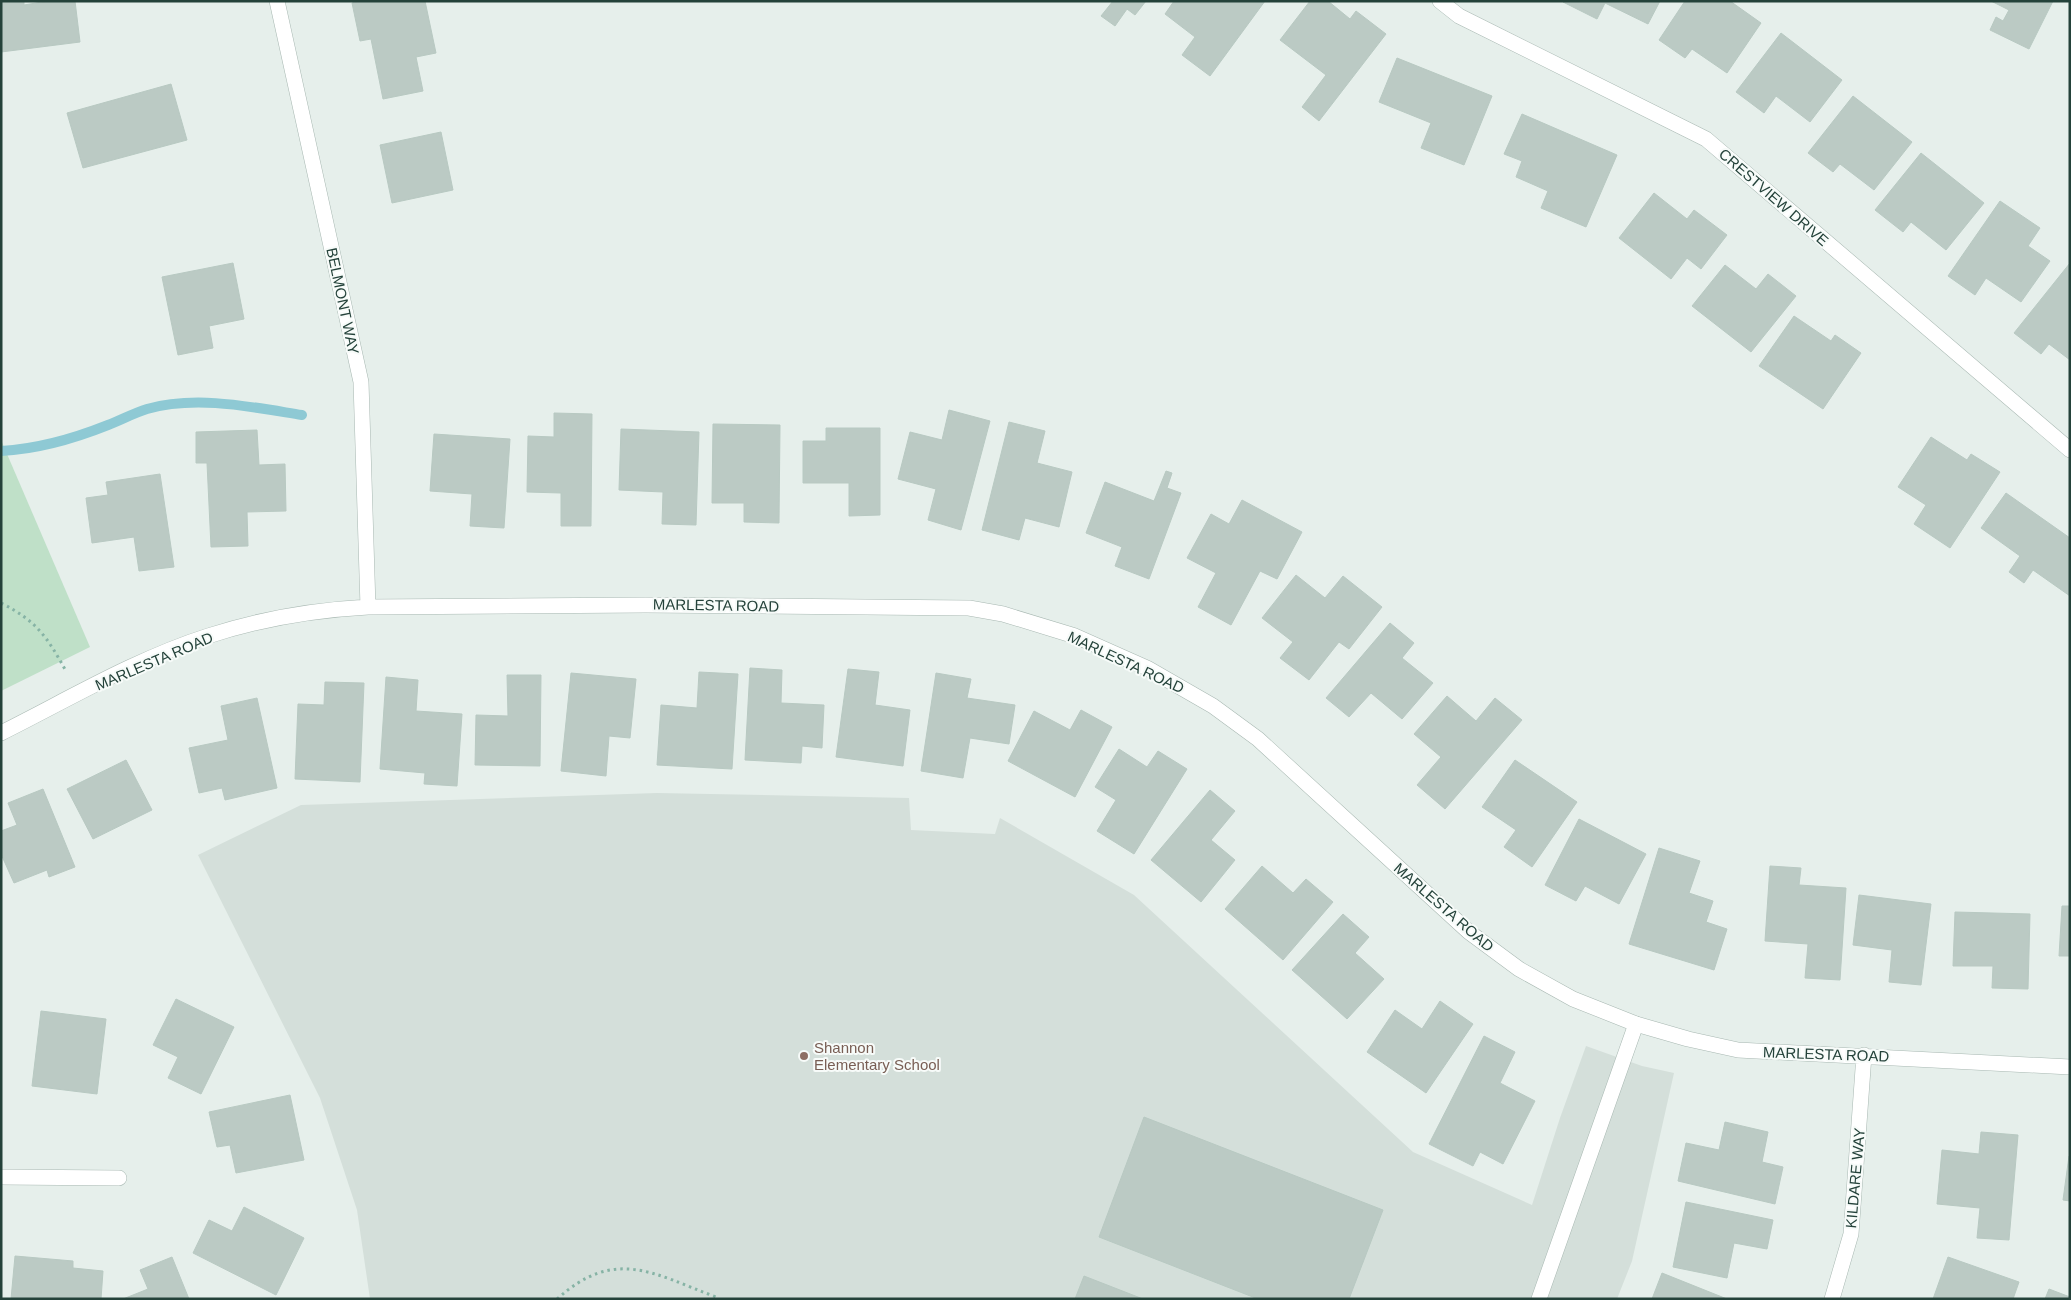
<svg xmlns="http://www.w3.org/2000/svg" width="2071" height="1300" viewBox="0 0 2071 1300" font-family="Arial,sans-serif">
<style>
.built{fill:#d4dfda}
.green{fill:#bfe0c8}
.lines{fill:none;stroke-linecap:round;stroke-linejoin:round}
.stream{stroke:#8ec9d4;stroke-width:10}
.building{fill:#bbcac4;stroke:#b8c9c2}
.lane-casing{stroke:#a8b8b2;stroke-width:16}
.street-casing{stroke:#a8b8b2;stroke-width:16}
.path{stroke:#86b3a5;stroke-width:3;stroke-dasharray:2.5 4;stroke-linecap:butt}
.lane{stroke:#fff;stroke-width:15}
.street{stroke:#fff;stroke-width:15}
.education-dot{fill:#8d6e63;stroke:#f7fbf9;stroke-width:2}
.labels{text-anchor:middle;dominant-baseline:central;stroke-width:4;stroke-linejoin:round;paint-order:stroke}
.street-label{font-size:15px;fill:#24423a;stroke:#f7fbf9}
.education-label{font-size:15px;fill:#785e54;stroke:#f7fbf9;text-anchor:start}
</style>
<rect width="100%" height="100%" fill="#e6efeb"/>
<path class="built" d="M 657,793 L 909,798 L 911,830 L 995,834 L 1000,818 L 1134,895 L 1413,1152 L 1532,1205 L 1560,1118 L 1586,1046 L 1642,1066 L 1674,1073 L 1632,1261 L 1617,1299 L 370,1299 L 357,1210 L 320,1098 L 198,855 L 301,805 Z"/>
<path class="green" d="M 1,440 L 90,647 L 1,691 Z"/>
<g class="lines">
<path class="stream" d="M 1,451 C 39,449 73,439 108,425 C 121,420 134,413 147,409 C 196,395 252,407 302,415"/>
</g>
<path class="building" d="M 1,1 L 24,1 L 24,5 L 48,1 L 75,1 L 80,42 L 1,52 Z
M 359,1 L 425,1 L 436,53 L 416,57 L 423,91 L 383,99 L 371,39 L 360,41 L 352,3 Z
M 1113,1 L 1146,1 L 1135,15 L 1127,9 L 1115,26 L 1101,16 Z
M 1174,1 L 1265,1 L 1210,76 L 1182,55 L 1195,37 L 1165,14 Z
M 1310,1 L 1328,1 L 1350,19 L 1356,11 L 1386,34 L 1319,121 L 1302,107 L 1326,75 L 1280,40 Z
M 1660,1 L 1648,24 L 1605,3 L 1597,19 L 1563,2 Z
M 1685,1 L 1730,1 L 1761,23 L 1727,73 L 1692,49 L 1685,58 L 1659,40 Z
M 1991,1 L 2053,1 L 2029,49 L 1990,30 L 1996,17 L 2003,21 L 2009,10 Z
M 1781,33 L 1842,80 L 1810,122 L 1776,96 L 1764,113 L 1736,92 Z
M 1397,58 L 1492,96 L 1464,165 L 1421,148 L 1431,123 L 1379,102 Z
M 171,84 L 187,140 L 83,168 L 67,113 Z
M 1853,96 L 1912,142 L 1874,190 L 1840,164 L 1833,172 L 1808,153 Z
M 1522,114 L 1617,155 L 1586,227 L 1541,208 L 1548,191 L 1516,177 L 1522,161 L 1504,154 Z
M 441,132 L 453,190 L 392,203 L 380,145 Z
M 1921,153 L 1984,203 L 1946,250 L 1911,222 L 1903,232 L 1875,210 Z
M 1654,193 L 1687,219 L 1694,210 L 1727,235 L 1701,269 L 1687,258 L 1671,279 L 1619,238 Z
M 2000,201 L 2040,228 L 2028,246 L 2050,261 L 2021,302 L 1986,278 L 1975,295 L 1948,276 Z
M 233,263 L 244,319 L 209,326 L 213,348 L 178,355 L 162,277 Z
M 2070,263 L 2070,360 L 2049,344 L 2041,354 L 2014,333 Z
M 1725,265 L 1756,289 L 1768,274 L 1796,296 L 1751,352 L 1692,306 Z
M 1794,316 L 1831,341 L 1835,335 L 1861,353 L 1823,409 L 1759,366 Z
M 949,410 L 990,421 L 961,530 L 928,520 L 936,489 L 898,479 L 910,432 L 942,440 Z
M 554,413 L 592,414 L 591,526 L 561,526 L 561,493 L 527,492 L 528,436 L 554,437 Z
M 1009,422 L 1045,431 L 1037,463 L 1072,472 L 1059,527 L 1025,518 L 1019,540 L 982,530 Z
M 713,424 L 780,425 L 779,523 L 744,522 L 744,503 L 712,503 Z
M 826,428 L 880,428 L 880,515 L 849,516 L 849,483 L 803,483 L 803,441 L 826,441 Z
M 621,429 L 699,432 L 696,525 L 662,524 L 663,492 L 619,490 Z
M 257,430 L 259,465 L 285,464 L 286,511 L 247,512 L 248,546 L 211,547 L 207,463 L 196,463 L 196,432 Z
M 434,434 L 510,439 L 504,528 L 470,526 L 472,494 L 430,491 Z
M 1931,437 L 1967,460 L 1971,454 L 2000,472 L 1950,548 L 1914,524 L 1926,505 L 1898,487 Z
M 1166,471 L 1172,473 L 1167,488 L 1181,493 L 1149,579 L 1115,566 L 1122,547 L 1086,533 L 1105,482 L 1154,501 Z
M 160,474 L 174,567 L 139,571 L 134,537 L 92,543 L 86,498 L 108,495 L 106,482 Z
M 2006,493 L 2070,538 L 2070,596 L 2033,570 L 2024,583 L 2009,572 L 2020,556 L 1981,528 Z
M 1242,500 L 1302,532 L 1277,579 L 1260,571 L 1231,625 L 1198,607 L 1216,573 L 1187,558 L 1211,514 L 1229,524 Z
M 1296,575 L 1325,598 L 1343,576 L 1382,607 L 1349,649 L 1339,642 L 1309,680 L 1280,658 L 1293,642 L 1262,618 Z
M 1390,623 L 1414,643 L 1402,658 L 1433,683 L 1402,719 L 1371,693 L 1349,717 L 1326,698 Z
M 750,668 L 782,670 L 781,703 L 824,705 L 822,748 L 802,746 L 801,763 L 745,760 Z
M 848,669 L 879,672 L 875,705 L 910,710 L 903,766 L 836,757 Z
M 699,672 L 738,674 L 732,769 L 657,765 L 661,705 L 697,708 Z
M 571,673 L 636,679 L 630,738 L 609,736 L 606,776 L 561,771 Z
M 936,673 L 971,679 L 967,698 L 1015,705 L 1009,744 L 970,738 L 963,778 L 921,771 Z
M 507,675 L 541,675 L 540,766 L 475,765 L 476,715 L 508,716 Z
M 386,677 L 418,680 L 416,711 L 462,714 L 457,786 L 424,784 L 425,773 L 380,769 Z
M 325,682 L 364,683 L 360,782 L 295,779 L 298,704 L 324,705 Z
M 1447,696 L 1476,721 L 1495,698 L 1522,720 L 1445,809 L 1417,785 L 1441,757 L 1414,734 Z
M 257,698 L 277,788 L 225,800 L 222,788 L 199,793 L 189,748 L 228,740 L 221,706 Z
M 1081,710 L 1112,727 L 1075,797 L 1008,761 L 1034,711 L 1070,730 Z
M 1119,749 L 1147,767 L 1158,751 L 1187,769 L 1134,854 L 1097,831 L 1116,800 L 1095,787 Z
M 126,760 L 152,810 L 93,839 L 67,789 Z
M 1515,760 L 1577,802 L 1532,867 L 1504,847 L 1516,830 L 1482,807 Z
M 43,789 L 75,867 L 49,877 L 47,870 L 14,883 L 1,854 L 1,831 L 17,825 L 8,803 Z
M 1210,790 L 1235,811 L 1211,840 L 1235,860 L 1201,902 L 1151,860 Z
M 1579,819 L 1646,854 L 1619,904 L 1585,886 L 1576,901 L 1545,885 Z
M 1659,848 L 1700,861 L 1689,893 L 1713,901 L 1706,922 L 1727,929 L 1714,970 L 1629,944 Z
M 1262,866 L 1293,893 L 1306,879 L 1333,902 L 1283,960 L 1225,909 Z
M 1770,866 L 1801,868 L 1799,885 L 1846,888 L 1840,980 L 1805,978 L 1808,944 L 1765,941 Z
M 1859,895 L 1931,904 L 1921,985 L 1889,982 L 1892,950 L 1853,945 Z
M 2062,906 L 2070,906 L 2070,956 L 2059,956 Z
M 1955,912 L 2030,914 L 2028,989 L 1992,988 L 1993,966 L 1953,966 Z
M 1343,914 L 1369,937 L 1355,953 L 1384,979 L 1347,1019 L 1292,970 Z
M 176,999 L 234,1027 L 201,1094 L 168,1078 L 178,1057 L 153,1045 Z
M 1440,1001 L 1473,1024 L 1426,1093 L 1367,1052 L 1395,1010 L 1422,1029 Z
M 41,1011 L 106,1019 L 97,1094 L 32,1086 Z
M 1484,1036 L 1515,1052 L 1500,1083 L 1535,1101 L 1503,1164 L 1480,1152 L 1473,1166 L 1429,1144 Z
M 290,1095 L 304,1160 L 236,1173 L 230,1145 L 217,1147 L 209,1112 Z
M 1144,1117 L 1383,1210 L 1349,1299 L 1258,1299 L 1099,1237 Z
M 1725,1122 L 1768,1132 L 1762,1162 L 1783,1167 L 1775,1204 L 1678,1181 L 1686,1143 L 1719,1150 Z
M 1981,1132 L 2018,1135 L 2009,1240 L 1977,1238 L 1980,1208 L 1937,1204 L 1942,1150 L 1979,1154 Z
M 2069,1156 L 2070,1156 L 2070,1201 L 2063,1200 Z
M 1686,1202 L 1773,1220 L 1767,1249 L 1734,1243 L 1727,1278 L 1673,1267 Z
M 244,1207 L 304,1238 L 276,1295 L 193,1253 L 209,1220 L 232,1231 Z
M 15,1256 L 73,1261 L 73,1268 L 103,1271 L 101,1299 L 11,1299 Z
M 172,1257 L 189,1299 L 123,1299 L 148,1289 L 140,1270 Z
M 1948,1257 L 2019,1282 L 2013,1299 L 1933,1299 Z
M 1662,1273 L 1727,1299 L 1652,1299 Z
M 1084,1276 L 1143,1299 L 1075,1299 Z
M 2049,1289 L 2070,1297 L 2070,1299 L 2045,1299 Z"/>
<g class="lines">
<defs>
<path id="lane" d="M 1539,1299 L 1636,1024"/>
<path id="street" d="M 277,1 L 361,382 L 368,607
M 1440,1 L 1459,16 L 1706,139 L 2070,450
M 1,733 C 69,699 136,659 208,636 C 260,619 313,610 368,607 L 646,605 L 969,608 L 1003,614 L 1075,636 L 1147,668 L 1213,706 L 1258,739 L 1469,932 L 1519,969 L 1573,999 L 1636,1024 L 1688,1039 L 1738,1050 L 2070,1067
M 1,1177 L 119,1178
M 1832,1299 L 1851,1234 L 1864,1055"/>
</defs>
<use href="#lane" class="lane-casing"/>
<use href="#street" class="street-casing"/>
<path class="path" d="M 1,603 C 37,621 47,637 66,671
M 557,1299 C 615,1247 652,1273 716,1297"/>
<use href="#lane" class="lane"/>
<use href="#street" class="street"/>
</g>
<circle class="education-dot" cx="804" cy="1056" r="5"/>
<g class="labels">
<g class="street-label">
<text transform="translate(1774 197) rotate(41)">CRESTVIEW DRIVE</text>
<text transform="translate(343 301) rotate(78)">BELMONT WAY</text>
<text transform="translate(716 605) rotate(1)">MARLESTA ROAD</text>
<text transform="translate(154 661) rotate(-23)">MARLESTA ROAD</text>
<text transform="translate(1126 662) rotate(25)">MARLESTA ROAD</text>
<text transform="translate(1444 907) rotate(41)">MARLESTA ROAD</text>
<text transform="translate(1826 1054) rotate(2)">MARLESTA ROAD</text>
<text transform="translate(1855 1178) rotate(-85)">KILDARE WAY</text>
</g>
<g class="education-label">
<text x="814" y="1047">Shannon<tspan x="814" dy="17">Elementary School</tspan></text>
</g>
</g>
<rect width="2071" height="1300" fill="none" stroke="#24423a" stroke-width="5"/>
</svg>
